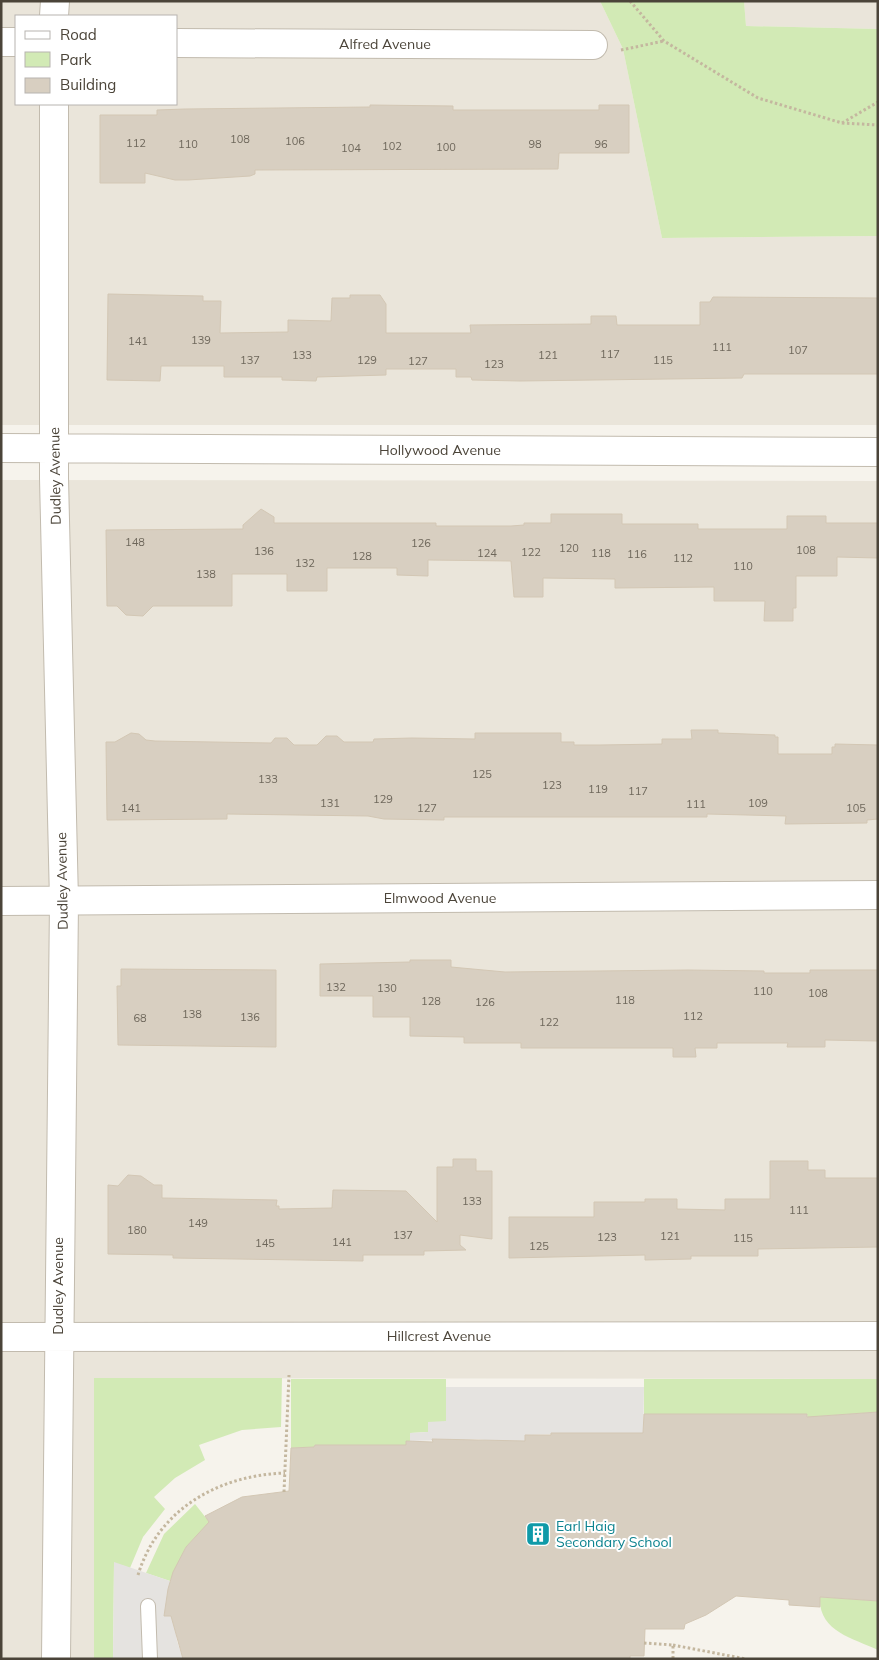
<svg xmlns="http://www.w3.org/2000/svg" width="879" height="1660" viewBox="0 0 879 1660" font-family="Mulish,sans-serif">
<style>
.residential{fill:#eae5da;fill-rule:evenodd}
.green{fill:#d2eab5}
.parking{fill:#e5e3e0}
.building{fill:#d8cfc1;stroke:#d3c7b4}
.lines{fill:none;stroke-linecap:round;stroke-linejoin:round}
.lane-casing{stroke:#c2bbae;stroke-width:16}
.street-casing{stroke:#c2bbae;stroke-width:30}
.path{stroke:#c4b79f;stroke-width:3;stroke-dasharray:2.5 2.5;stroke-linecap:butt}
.lane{stroke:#fff;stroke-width:14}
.street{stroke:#fff;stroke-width:28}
.labels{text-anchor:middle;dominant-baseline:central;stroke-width:4;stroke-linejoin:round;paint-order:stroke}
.number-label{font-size:11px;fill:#6e675b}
.street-label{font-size:14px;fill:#4b4439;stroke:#fff}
.culture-label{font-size:14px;fill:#0d838f;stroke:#fff;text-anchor:start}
</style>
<rect width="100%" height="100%" fill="#f6f3ec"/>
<path class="residential" d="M 1,1 L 600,1 L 623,49 L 662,238 L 878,236 L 878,425 L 1,425 ZM 16,16 L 176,16 L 176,104 L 16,104 Z
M 744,1 L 878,1 L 878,29 L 746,26 Z
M 1,480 L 878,481 L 878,1379 L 94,1378 L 94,1659 L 1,1659 Z"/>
<path class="green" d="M 600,1 L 744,1 L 746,26 L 878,29 L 878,236 L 662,238 L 623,49 Z
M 94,1378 L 282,1378 L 281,1427 L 242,1430 L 199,1445 L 205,1460 L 175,1478 L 154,1497 L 165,1509 L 143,1537 L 130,1568 L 114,1563 L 113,1659 L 94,1659 Z
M 291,1379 L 446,1379 L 446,1421 L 428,1432 L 410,1433 L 410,1441 L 406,1441 L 406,1453 L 315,1445 L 314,1447 L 291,1448 Z
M 644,1379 L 878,1379 L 878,1412 L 822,1416 L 808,1419 L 807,1414 L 644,1414 Z
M 195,1504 L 210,1523 L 186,1547 L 170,1581 L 146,1573 L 164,1534 Z
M 820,1597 L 878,1601 L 878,1650 C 852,1638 818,1631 820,1597 Z"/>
<path class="parking" d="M 446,1387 L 644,1387 L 643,1440 L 551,1434 L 525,1435 L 525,1446 L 478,1439 L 410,1441 L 410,1433 L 428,1432 L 428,1422 L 446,1421 Z
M 114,1562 L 170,1581 L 165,1616 L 173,1616 L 177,1641 L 183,1659 L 113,1659 Z"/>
<path class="building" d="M 370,105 L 453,106 L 453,110 L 599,110 L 599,105 L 629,105 L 629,153 L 559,153 L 558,169 L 255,170 L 255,174 L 250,176 L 188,180 L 175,180 L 145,173 L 145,183 L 100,183 L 100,115 L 157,115 L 157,110 L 185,109 L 370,107 Z
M 108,294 L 203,296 L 203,301 L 221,301 L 220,333 L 288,332 L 288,320 L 331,321 L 332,298 L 350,298 L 350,295 L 380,295 L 386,304 L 386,333 L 471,333 L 470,325 L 591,324 L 591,316 L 616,316 L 617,325 L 700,325 L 700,302 L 710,302 L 713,297 L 878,298 L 878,374 L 744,374 L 742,378 L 520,381 L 472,380 L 471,377 L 456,377 L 456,369 L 386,369 L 386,375 L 317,377 L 316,381 L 282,380 L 282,377 L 224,377 L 224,366 L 161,366 L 160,381 L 107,380 Z
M 261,509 L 274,517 L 274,523 L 436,523 L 436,526 L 511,526 L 524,525 L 524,523 L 551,523 L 551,514 L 622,514 L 622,524 L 698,524 L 698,529 L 787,529 L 787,516 L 826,516 L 826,523 L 878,523 L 878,558 L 837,557 L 837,576 L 796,576 L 796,608 L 793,608 L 793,621 L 764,621 L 765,601 L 714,601 L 714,587 L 615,588 L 615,579 L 543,578 L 543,597 L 514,597 L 511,561 L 428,560 L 428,576 L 397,575 L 397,568 L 327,568 L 327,591 L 287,591 L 287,574 L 232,574 L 232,606 L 153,606 L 143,616 L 126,615 L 117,606 L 107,606 L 106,530 L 243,529 L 243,525 Z
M 691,730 L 718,730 L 718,733 L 775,735 L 775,737 L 778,737 L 778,754 L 832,754 L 832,747 L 835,747 L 835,744 L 878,745 L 878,819 L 867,820 L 867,823 L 785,824 L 786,816 L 707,814 L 707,817 L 444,817 L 444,820 L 384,819 L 368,816 L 227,814 L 227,819 L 107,820 L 106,742 L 115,742 L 131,733 L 139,734 L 146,740 L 155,741 L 271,743 L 275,738 L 287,738 L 294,745 L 317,745 L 326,736 L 337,736 L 344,742 L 373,742 L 374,739 L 412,738 L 475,739 L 475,733 L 561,733 L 561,742 L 574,742 L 574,745 L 600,745 L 662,744 L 662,739 L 692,739 Z
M 410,960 L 451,960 L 451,967 L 505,972 L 688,970 L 764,971 L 764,973 L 810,973 L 810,970 L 878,970 L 878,1041 L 825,1040 L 825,1047 L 787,1047 L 788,1043 L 717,1043 L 717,1048 L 695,1048 L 696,1057 L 673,1057 L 673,1048 L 521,1048 L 521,1043 L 464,1043 L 464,1037 L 410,1036 L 410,1017 L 373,1017 L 373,996 L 320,996 L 320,964 L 410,962 Z
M 121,969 L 276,970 L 276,1047 L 118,1045 L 117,986 L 121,986 Z
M 453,1159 L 476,1159 L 476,1171 L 492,1171 L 492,1239 L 460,1235 L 460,1245 L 466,1250 L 424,1251 L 424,1255 L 363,1255 L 363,1261 L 173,1258 L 173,1255 L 108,1254 L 108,1185 L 118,1186 L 128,1175 L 141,1176 L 154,1185 L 162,1185 L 162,1198 L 277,1200 L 276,1206 L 279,1206 L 279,1209 L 332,1208 L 333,1190 L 406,1191 L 437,1222 L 437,1167 L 453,1167 Z
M 770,1161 L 808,1161 L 808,1170 L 825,1170 L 825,1178 L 878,1178 L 878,1247 L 758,1249 L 758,1256 L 691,1256 L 691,1259 L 645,1260 L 645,1255 L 509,1258 L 509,1217 L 594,1217 L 594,1202 L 645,1202 L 645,1199 L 677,1199 L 677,1209 L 725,1210 L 725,1199 L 770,1199 Z
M 878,1412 L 878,1601 L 820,1597 L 820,1607 L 789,1605 L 789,1600 L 736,1596 L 706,1615 L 685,1624 L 684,1629 L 645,1629 L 644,1656 L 630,1656 L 630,1659 L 183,1659 L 171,1616 L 164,1616 L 168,1589 L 173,1572 L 186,1547 L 209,1522 L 205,1516 L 242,1497 L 289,1491 L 291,1448 L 314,1447 L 315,1445 L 406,1445 L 406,1441 L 433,1442 L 432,1439 L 525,1441 L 525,1435 L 551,1435 L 551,1433 L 643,1433 L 644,1414 L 807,1414 L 807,1417 Z"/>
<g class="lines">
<defs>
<path id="lane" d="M 148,1606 L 150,1659"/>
<path id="street" d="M 54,16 L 55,1
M 1,42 L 16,42
M 176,43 L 593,45
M 54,104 L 54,478 L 64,901 L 56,1659
M 1,448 L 878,452
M 1,901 L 878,895
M 1,1337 L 878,1336"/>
</defs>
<use href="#lane" class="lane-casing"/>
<use href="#street" class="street-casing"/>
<path class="path" d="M 630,1 L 664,41 L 758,98 L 842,123 L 878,125
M 621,50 L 664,41
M 842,123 L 878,102
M 284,1492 L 289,1375
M 138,1575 C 158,1509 219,1475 285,1473
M 644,1643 L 673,1645 L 673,1659
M 673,1645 L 746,1659"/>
<use href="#lane" class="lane"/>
<use href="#street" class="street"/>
</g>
<defs>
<symbol id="building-square" viewBox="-11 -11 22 22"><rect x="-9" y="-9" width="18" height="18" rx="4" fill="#0f9aa8" stroke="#fff"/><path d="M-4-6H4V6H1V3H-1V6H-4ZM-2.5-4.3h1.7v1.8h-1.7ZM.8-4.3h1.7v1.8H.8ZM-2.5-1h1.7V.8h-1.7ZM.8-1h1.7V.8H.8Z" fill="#fff"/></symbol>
</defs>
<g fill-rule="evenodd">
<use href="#building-square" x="524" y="1520" width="28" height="28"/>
</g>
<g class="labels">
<g class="number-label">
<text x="240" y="139">108</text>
<text x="295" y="141">106</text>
<text x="136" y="143">112</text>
<text x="188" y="144">110</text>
<text x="535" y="144">98</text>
<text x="601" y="144">96</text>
<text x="392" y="146">102</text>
<text x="446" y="147">100</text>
<text x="351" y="148">104</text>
<text x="201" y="340">139</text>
<text x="138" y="341">141</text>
<text x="722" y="347">111</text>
<text x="798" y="350">107</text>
<text x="610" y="354">117</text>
<text x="302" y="355">133</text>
<text x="548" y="355">121</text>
<text x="250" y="360">137</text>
<text x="367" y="360">129</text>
<text x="663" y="360">115</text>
<text x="418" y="361">127</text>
<text x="494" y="364">123</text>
<text x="135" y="542">148</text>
<text x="421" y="543">126</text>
<text x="569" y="548">120</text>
<text x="806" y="550">108</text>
<text x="264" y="551">136</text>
<text x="531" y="552">122</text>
<text x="487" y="553">124</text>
<text x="601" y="553">118</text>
<text x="637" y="554">116</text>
<text x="362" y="556">128</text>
<text x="683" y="558">112</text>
<text x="305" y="563">132</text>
<text x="743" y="566">110</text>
<text x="206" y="574">138</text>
<text x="482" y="774">125</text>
<text x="268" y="779">133</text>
<text x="552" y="785">123</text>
<text x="598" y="789">119</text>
<text x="638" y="791">117</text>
<text x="383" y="799">129</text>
<text x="330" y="803">131</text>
<text x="758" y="803">109</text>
<text x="696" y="804">111</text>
<text x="131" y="808">141</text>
<text x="427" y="808">127</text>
<text x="856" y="808">105</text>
<text x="336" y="987">132</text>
<text x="387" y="988">130</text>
<text x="763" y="991">110</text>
<text x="818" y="993">108</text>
<text x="625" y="1000">118</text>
<text x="431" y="1001">128</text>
<text x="485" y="1002">126</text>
<text x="192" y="1014">138</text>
<text x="693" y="1016">112</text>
<text x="250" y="1017">136</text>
<text x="140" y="1018">68</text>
<text x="549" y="1022">122</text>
<text x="472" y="1201">133</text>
<text x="799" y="1210">111</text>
<text x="198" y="1223">149</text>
<text x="137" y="1230">180</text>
<text x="403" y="1235">137</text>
<text x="670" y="1236">121</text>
<text x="607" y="1237">123</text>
<text x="743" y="1238">115</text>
<text x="342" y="1242">141</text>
<text x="265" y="1243">145</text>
<text x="539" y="1246">125</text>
</g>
<g class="street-label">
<text x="385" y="44">Alfred Avenue</text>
<text x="440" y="450">Hollywood Avenue</text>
<text transform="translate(55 476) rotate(-91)">Dudley Avenue</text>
<text transform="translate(62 881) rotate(-91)">Dudley Avenue</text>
<text x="440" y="898">Elmwood Avenue</text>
<text transform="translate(58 1286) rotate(-90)">Dudley Avenue</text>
<text x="439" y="1336">Hillcrest Avenue</text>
</g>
<g class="culture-label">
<text x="556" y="1526">Earl Haig<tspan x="556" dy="16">Secondary School</tspan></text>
</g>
</g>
<rect width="879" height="1660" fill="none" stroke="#4b4439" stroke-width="5"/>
<rect x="15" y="15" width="162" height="90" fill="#ffffff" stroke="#b7b4b0"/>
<rect x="25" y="31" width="25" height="8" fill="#ffffff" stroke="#b7b4b0"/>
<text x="60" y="40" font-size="15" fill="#4b4439">Road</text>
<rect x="25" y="52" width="25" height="15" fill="#d2eab5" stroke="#b7b4b0"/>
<text x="60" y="65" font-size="15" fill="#4b4439">Park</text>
<rect x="25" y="78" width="25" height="15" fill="#d8cfc1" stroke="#b7b4b0"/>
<text x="60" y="90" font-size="15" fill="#4b4439">Building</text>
</svg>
